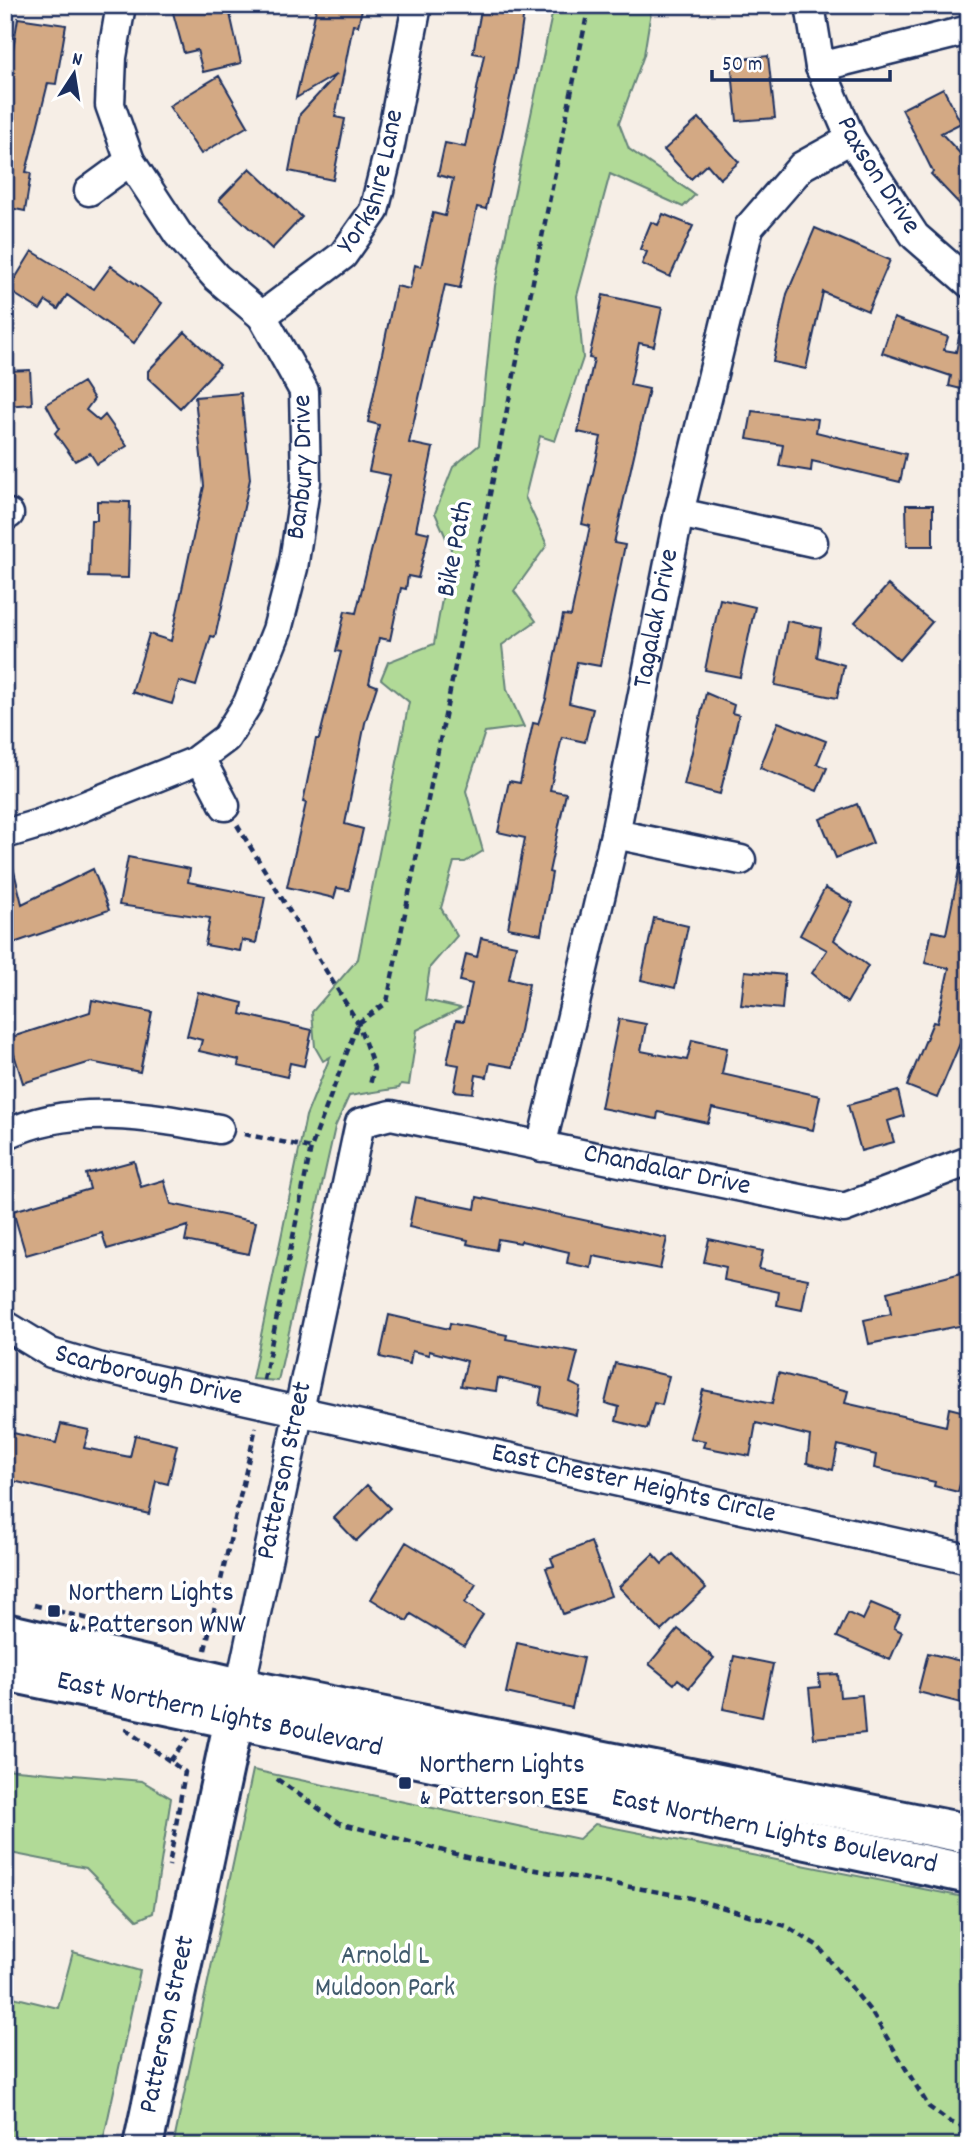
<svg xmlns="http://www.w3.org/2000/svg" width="974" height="2151" viewBox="0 0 974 2151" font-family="Dekko,sans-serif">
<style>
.green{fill:#b1da97;stroke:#66847a;stroke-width:2}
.building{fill:#d3a984;stroke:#1b2f5e;stroke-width:2}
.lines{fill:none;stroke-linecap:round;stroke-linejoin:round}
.street-casing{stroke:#1b2f5e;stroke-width:33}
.secondary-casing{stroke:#1b2f5e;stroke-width:44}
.path{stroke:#1b2f5e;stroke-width:4.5;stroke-dasharray:7 5;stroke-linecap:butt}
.street{stroke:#fff;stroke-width:28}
.secondary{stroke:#fff;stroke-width:38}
.poi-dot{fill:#1b2f5e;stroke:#fff;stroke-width:2.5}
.labels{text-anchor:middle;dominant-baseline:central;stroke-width:7;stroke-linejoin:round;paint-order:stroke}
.street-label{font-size:28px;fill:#1b2f5e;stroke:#fff}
.poi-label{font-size:28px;fill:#1b2f5e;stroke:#fff;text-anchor:start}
.park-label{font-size:28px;fill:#405a6c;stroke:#fff}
</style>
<rect width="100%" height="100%" fill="#f6eee6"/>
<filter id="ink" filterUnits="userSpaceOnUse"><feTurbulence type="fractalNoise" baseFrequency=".0143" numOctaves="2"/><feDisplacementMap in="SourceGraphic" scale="14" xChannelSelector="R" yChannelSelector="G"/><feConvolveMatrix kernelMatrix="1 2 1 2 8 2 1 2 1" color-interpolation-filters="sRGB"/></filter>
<g filter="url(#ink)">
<path class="green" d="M 554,5 L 652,5 L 644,55 L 619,123 L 629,149 L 695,195 L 683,207 L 610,174 L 577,296 L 583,358 L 555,441 L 540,436 L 525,497 L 547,545 L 514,591 L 536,621 L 502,645 L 507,690 L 524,727 L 485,732 L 466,791 L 483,851 L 465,862 L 454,862 L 441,908 L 457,936 L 430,967 L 425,1000 L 461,1008 L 417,1030 L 409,1085 L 401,1084 L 399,1088 L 349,1096 L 335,1127 L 278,1381 L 252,1379 L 306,1116 L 330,1057 L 323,1061 L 315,1047 L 312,1012 L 358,959 L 409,702 L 381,679 L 388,662 L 434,644 L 451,549 L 435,513 L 453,467 L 479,445 L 495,286 Z
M 5,1769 L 142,1781 L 171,1798 L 153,1913 L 137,1920 L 86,1868 L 5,1852 Z
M 253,1770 L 579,1839 L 595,1824 L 969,1898 L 969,2146 L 173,2146 Z
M 73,1952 L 140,1971 L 102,2146 L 5,2146 L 5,1995 L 58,2008 Z"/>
<path class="building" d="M 185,5 L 220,5 L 229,9 L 241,63 L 203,72 L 197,50 L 184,53 L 172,9 Z
M 317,5 L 363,5 L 358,26 L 353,25 L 335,117 L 345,119 L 333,180 L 289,171 L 300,114 L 337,74 L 296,98 Z
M 482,5 L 525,5 L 515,74 L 486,209 L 477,207 L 460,288 L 445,285 L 428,358 L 409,443 L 433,448 L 416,530 L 429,533 L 418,578 L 408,576 L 406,589 L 401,588 L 390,640 L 379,638 L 369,683 L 377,686 L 365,723 L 345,824 L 363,829 L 349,890 L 337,888 L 334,898 L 287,887 L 306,803 L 303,802 L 316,739 L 319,739 L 341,652 L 336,651 L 345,611 L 356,613 L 390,475 L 369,471 L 379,425 L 368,422 L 396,286 L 410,289 L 415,265 L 421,267 L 433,213 L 445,216 L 453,179 L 438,175 L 445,143 L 465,147 L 484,55 L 473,53 Z
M 18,18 L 66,25 L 56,84 L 48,83 L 26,172 L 31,173 L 25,211 L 5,207 L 5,98 Z
M 768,56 L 775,118 L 737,121 L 731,60 Z
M 219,76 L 248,126 L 201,154 L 169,106 Z
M 943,88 L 961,123 L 941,133 L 969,163 L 969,214 L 931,174 L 933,172 L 902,109 Z
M 699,118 L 739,162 L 720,179 L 707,164 L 691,179 L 664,150 Z
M 250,168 L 302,217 L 272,249 L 219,200 Z
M 663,214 L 693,226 L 670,277 L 642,264 L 647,252 L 640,249 L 651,222 L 658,225 Z
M 815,228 L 890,260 L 868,311 L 823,292 L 806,369 L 773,362 L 787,294 Z
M 32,251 L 94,289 L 111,266 L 162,303 L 134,343 L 67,295 L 58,309 L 46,301 L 40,310 L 8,290 Z
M 603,295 L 662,308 L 654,346 L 639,343 L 630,385 L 649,389 L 614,543 L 625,545 L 600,666 L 577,662 L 569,703 L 593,709 L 585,742 L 562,737 L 550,790 L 566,793 L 549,872 L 552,873 L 541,934 L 508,928 L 525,838 L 498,832 L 509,781 L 520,783 L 533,723 L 538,724 L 546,699 L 563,615 L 571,616 L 590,526 L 582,524 L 601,437 L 578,432 L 594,359 L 589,358 Z
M 894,318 L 948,337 L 944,350 L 956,352 L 960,332 L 969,333 L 969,391 L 949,386 L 951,376 L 882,353 Z
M 185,332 L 220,365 L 180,408 L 148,378 L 148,371 Z
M 30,370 L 32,404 L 5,406 L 5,371 Z
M 83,382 L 94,399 L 86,410 L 99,421 L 105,415 L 127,446 L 97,464 L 90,453 L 75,461 L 55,433 L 59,428 L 46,404 Z
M 241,393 L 250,479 L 235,549 L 215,637 L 211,636 L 196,686 L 179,681 L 172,704 L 132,692 L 149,634 L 171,641 L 204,486 L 195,397 Z
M 752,411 L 818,419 L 816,432 L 906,454 L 900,482 L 812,461 L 811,471 L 779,466 L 783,445 L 747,439 Z
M 97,501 L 130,502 L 128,578 L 89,577 L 91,520 L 97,520 Z
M 906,505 L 933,505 L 933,546 L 907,546 Z
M 888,585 L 932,622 L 899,660 L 855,622 Z
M 720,599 L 755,607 L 740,677 L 705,670 Z
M 787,621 L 821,628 L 817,657 L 844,665 L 837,698 L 775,685 Z
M 706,693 L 734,705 L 732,713 L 739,715 L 720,794 L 684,785 Z
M 778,722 L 826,741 L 817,764 L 827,768 L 817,791 L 760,768 Z
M 857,804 L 873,843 L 836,858 L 820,819 Z
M 128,857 L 190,869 L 188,882 L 265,897 L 256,943 L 242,940 L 240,951 L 205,945 L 210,918 L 119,905 Z
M 12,863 L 22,904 L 93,869 L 109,910 L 5,946 L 5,864 Z
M 960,865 L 969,866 L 969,1022 L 937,1098 L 907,1086 L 933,1022 L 937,1023 L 949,968 L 925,963 L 932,931 L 946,934 Z
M 825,888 L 853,903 L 834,940 L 868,966 L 847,1003 L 812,973 L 827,950 L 800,935 Z
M 654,918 L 688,926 L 675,988 L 641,980 Z
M 481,938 L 516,945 L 509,979 L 529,984 L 513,1067 L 490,1063 L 487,1077 L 476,1075 L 473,1093 L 454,1091 L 459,1065 L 447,1063 L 456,1020 L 464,1021 L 472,984 L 460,981 L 466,954 L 477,957 Z
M 745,971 L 785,975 L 782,1009 L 741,1005 Z
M 198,992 L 243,1003 L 241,1014 L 312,1030 L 304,1066 L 290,1063 L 287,1077 L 238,1066 L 239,1060 L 199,1051 L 202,1040 L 187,1036 Z
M 92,1000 L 152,1012 L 140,1072 L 91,1062 L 23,1083 L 9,1038 L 90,1012 Z
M 619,1019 L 646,1024 L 641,1051 L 687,1060 L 692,1040 L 727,1048 L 722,1074 L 820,1096 L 813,1130 L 712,1108 L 708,1123 L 658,1112 L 657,1119 L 601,1108 Z
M 898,1091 L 904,1116 L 888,1121 L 894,1142 L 861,1151 L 848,1105 Z
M 134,1161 L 141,1187 L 164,1180 L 171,1204 L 256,1222 L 249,1254 L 185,1241 L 188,1226 L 107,1249 L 102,1233 L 26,1255 L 13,1211 L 90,1189 L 86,1174 Z
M 415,1197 L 475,1209 L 477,1197 L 667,1238 L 660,1269 L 593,1256 L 591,1268 L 567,1263 L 569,1252 L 521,1241 L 520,1243 L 498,1239 L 496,1250 L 467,1244 L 468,1240 L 409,1227 Z
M 709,1239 L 763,1251 L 759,1269 L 808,1279 L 802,1310 L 777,1305 L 779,1292 L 724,1280 L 726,1267 L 704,1262 Z
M 969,1271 L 969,1324 L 869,1344 L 864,1320 L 891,1314 L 887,1292 Z
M 389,1315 L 449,1329 L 450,1323 L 507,1335 L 506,1339 L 578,1352 L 570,1383 L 581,1388 L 576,1415 L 539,1405 L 542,1388 L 498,1378 L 496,1391 L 461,1386 L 467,1361 L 429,1351 L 429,1355 L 412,1351 L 410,1364 L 380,1357 Z
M 615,1363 L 669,1376 L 662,1405 L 654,1403 L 647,1429 L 616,1421 L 619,1407 L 605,1403 Z
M 778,1373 L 848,1391 L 845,1403 L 946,1426 L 949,1408 L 969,1413 L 969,1474 L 963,1472 L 958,1492 L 934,1486 L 935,1482 L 874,1468 L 876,1455 L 838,1445 L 833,1470 L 807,1463 L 810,1436 L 756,1423 L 750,1456 L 703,1447 L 705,1441 L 690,1438 L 703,1390 L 772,1404 Z
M 61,1424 L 89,1430 L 84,1448 L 130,1457 L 135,1435 L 177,1445 L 168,1484 L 156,1481 L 149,1514 L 5,1479 L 5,1431 L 56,1443 Z
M 367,1485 L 390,1508 L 356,1541 L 334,1518 Z
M 406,1542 L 476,1584 L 465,1603 L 483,1615 L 464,1646 L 411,1614 L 407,1621 L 371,1599 Z
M 591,1542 L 611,1596 L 563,1614 L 546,1568 L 554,1566 L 551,1558 Z
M 653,1554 L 662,1564 L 673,1554 L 706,1588 L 661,1631 L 619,1587 Z
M 871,1603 L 900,1615 L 894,1628 L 902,1632 L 890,1660 L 837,1637 L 848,1613 L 863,1620 Z
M 678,1629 L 714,1658 L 689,1688 L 678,1679 L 674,1684 L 649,1664 Z
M 517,1643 L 583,1658 L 572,1708 L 506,1693 Z
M 928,1653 L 969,1663 L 969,1705 L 918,1692 Z
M 734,1656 L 773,1664 L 762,1717 L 723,1709 Z
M 838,1674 L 840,1697 L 862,1695 L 865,1733 L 814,1738 L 809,1688 L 820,1687 L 819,1675 Z"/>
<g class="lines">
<defs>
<g id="street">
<path id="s1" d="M 810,5 L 820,67 L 851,139 L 915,236 L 969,283"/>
<path d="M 820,67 L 969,30"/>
<path d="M 89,191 L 130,161"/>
<path id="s2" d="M 262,316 L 343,255 L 374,211 L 389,150 L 417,5"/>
<path d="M 679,513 L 813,542"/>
<path d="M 5,516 L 9,514"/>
<path d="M 200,758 L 225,806"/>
<path id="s3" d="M 5,834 L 42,823 L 194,762 L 226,738 L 248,703 L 277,630 L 293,568 L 306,482 L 304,391 L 262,316 L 216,277 L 178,234 L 130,161 L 110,105 L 112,57 L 121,5"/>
<path d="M 615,834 L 741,860"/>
<path d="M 5,1135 C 71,1102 150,1116 219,1129"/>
<path id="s4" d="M 541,1147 L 615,834 L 679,513 L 749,227 L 802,166 L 851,139"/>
<path id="s5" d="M 5,1325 L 51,1353 L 98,1367 L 969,1559"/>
<path id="s6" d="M 240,1688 L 360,1123 L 391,1115 L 844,1208 L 969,1161"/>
</g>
<g id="secondary">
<path d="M 5,1633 L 240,1688 L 969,1834"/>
<path id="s7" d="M 5,1671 L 969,1874"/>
<path id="s8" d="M 143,2146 L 239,1696"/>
</g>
</defs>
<use href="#street" class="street-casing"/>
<use href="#secondary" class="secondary-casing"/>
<path class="path" d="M 237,825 L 358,1023 L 374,1068 L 370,1085
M 358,1023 L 387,1002 L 589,5
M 244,1134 L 311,1148
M 264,1380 L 311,1148 L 358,1023
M 34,1605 L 113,1625
M 205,1650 L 256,1427
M 125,1729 L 185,1772 L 169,1866
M 170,1761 L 188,1738
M 277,1779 L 339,1823 L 474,1859 L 687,1897 L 786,1926 L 818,1946 L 872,2013 L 929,2107 L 950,2122 L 969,2129"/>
<use href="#street" class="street"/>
<use href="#secondary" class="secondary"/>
</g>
</g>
<g class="poi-dot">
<rect x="47" y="1604" width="14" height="14" rx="3.5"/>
<rect x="398" y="1776" width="14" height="14" rx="3.5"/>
</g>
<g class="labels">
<g class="street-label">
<text stroke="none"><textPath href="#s1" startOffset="186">Paxson Drive</textPath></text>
<text stroke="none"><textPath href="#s2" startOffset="182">Yorkshire Lane</textPath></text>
<text stroke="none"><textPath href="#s3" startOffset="528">Banbury Drive</textPath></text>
<text transform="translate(457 549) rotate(-79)">Bike Path</text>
<text stroke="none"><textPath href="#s4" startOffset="541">Tagalak Drive</textPath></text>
<text stroke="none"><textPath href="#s6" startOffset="891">Chandalar Drive</textPath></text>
<text stroke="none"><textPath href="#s5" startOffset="154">Scarborough Drive</textPath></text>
<text stroke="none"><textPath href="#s6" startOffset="222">Patterson Street</textPath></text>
<text stroke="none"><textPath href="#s5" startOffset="651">East Chester Heights Circle</textPath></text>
<text stroke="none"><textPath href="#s7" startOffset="219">East Northern Lights Boulevard</textPath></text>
<text stroke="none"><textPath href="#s7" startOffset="786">East Northern Lights Boulevard</textPath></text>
<text stroke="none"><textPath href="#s8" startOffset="124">Patterson Street</textPath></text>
</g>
<g class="poi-label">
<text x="68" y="1595">Northern Lights<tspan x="68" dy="32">&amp; Patterson WNW</tspan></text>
<text x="419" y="1767">Northern Lights<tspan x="419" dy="32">&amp; Patterson ESE</tspan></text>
</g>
<g class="park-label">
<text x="385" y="1958">Arnold L<tspan x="385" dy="32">Muldoon Park</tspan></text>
</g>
</g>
<rect width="974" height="2151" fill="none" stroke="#fff" stroke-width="28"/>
<rect x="14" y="14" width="946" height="2123" fill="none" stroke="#1b2f5e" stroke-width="2.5" filter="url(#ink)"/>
<g transform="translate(74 74) rotate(12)" stroke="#ffffff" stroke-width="5" paint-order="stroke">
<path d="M0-5L12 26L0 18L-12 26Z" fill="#1b2f5e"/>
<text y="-10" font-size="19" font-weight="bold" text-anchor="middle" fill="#1b2f5e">N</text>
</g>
<path d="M712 70v10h178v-10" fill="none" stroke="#1b2f5e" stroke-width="3.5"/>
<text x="722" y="70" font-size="21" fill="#1b2f5e" stroke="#ffffff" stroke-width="5" paint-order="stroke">50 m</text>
</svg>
